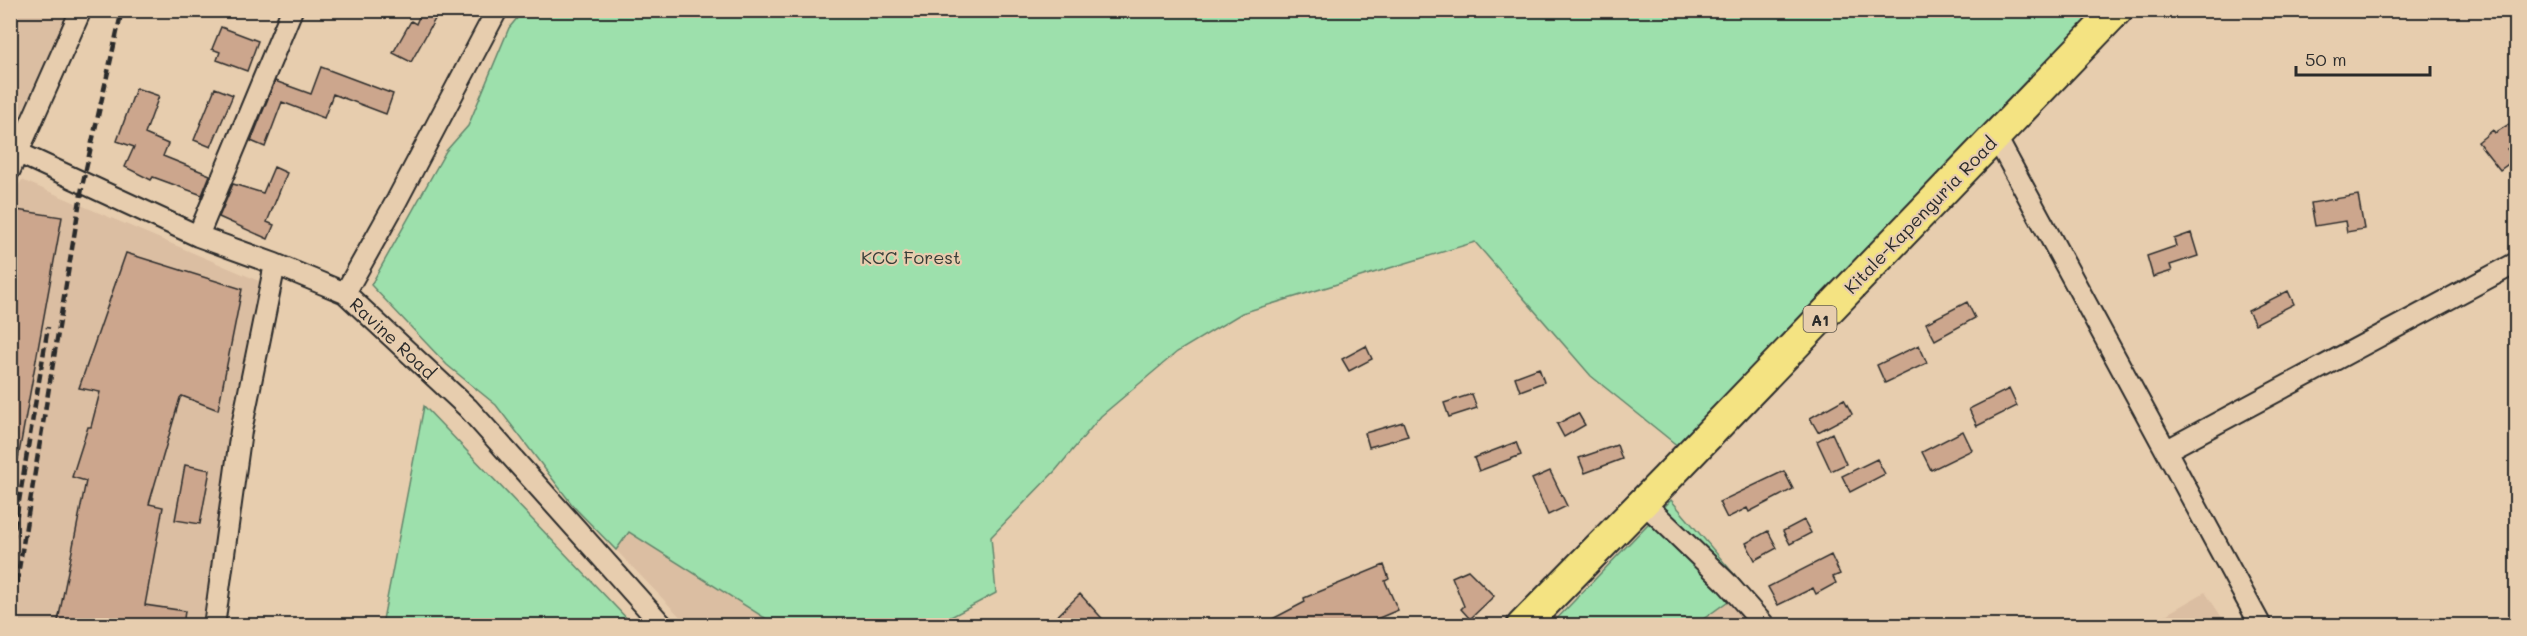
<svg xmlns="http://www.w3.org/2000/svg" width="2527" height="636" viewBox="0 0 2527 636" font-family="Mali,sans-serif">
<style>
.built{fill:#dbbea2}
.green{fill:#9de0ac;stroke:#64866c;stroke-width:1.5}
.building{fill:#cca68d;stroke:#2b2b2b;stroke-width:1.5}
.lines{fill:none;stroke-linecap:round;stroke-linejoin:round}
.minor-casing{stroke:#2b2b2b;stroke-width:24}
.highway-casing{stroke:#2b2b2b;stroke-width:34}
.minor{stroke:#e7cdae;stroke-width:20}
.highway{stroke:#f4e382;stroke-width:30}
.rail{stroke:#2b2b2b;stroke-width:4.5;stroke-dasharray:9 4.5;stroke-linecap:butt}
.labels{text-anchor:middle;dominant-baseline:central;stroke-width:4.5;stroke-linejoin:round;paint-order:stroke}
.shield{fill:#e7cdae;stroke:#635c52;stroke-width:1.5}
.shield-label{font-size:16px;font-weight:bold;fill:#2b2b2b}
.street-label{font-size:18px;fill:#2b2b2b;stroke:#e7cdae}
.park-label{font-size:18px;fill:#363d38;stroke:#e7cdae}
</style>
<rect width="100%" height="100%" fill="#e7cdae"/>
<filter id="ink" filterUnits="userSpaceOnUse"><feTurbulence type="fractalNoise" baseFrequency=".0167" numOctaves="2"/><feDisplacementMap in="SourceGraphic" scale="12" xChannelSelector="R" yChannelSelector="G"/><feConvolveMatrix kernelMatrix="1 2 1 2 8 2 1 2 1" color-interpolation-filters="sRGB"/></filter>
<g filter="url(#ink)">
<path class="built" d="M 11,10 L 70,11 L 11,134 L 10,11 Z
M 22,180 L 259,281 L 203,625 L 11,625 L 10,199 Z
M 629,532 L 712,584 L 776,625 L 688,625 L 616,550 Z
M 1746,588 L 1770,625 L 1695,626 Z
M 2205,592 L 2227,625 L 2148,625 Z"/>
<path class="green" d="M 523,11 L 2113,11 L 1689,455 L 1591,376 L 1475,242 L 1242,313 L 1177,352 L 1101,416 L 1056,470 L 991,537 L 996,593 L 936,625 L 776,625 L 629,532 L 616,550 L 574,507 L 496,405 L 447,365 L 371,285 L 446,151 L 468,126 L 509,28 Z
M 424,406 L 633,625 L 382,625 Z
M 1671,500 L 1746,588 L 1695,625 L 1550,626 Z"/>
<path class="building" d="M 422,10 L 440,10 L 411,62 L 393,53 L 411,21 L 416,24 Z
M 221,27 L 258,41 L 247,71 L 217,60 L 220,52 L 212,49 Z
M 321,67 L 393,94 L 386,114 L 333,94 L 324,118 L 282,102 L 265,147 L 251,141 L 275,81 L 311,94 Z
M 136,88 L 159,96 L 145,134 L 168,144 L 163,156 L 210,175 L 202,195 L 153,177 L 151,180 L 125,167 L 134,147 L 117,141 Z
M 215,88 L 233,95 L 211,147 L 194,140 Z
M 2517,119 L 2517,143 L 2507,149 L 2515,159 L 2500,170 L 2478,142 L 2493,130 L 2495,133 Z
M 274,167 L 287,173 L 267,222 L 274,225 L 268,239 L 219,217 L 233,184 L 263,193 Z
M 2358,195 L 2364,229 L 2347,232 L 2345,221 L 2315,226 L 2311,203 Z
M 10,209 L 62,217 L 18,459 L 10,458 Z
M 2191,233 L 2198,256 L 2170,265 L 2172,271 L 2153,277 L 2147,256 L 2176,246 L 2174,239 Z
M 126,253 L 242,289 L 218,410 L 182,396 L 180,398 L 149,504 L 163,507 L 145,605 L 185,611 L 183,626 L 141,621 L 140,626 L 57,626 L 86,481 L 72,477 L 88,427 L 91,427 L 100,392 L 79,388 Z
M 2288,291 L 2294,304 L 2255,324 L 2248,311 Z
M 1967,302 L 1975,318 L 1935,340 L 1926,323 Z
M 1919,345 L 1927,363 L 1885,383 L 1877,365 Z
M 1366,346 L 1372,359 L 1349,371 L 1342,359 Z
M 1539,368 L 1544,382 L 1520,391 L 1515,377 Z
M 2009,389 L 2017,406 L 1977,426 L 1969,409 Z
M 1472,394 L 1477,408 L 1449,417 L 1444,403 Z
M 1844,399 L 1852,414 L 1818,432 L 1810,418 Z
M 1578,413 L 1585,425 L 1564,437 L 1557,424 Z
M 1403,422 L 1408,436 L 1369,447 L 1365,433 Z
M 1963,431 L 1972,450 L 1931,470 L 1922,452 Z
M 1832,433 L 1846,464 L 1831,471 L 1817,441 Z
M 1516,442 L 1521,455 L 1479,471 L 1474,458 Z
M 1617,445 L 1622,459 L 1585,473 L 1579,458 Z
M 1877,459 L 1885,474 L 1850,492 L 1842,476 Z
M 185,465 L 210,470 L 200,524 L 175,520 Z
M 1550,471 L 1567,506 L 1548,515 L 1532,479 Z
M 1784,471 L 1793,489 L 1749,512 L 1747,508 L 1727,518 L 1719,502 Z
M 1804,520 L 1811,533 L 1790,544 L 1783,531 Z
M 1768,531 L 1777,548 L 1755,560 L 1746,543 Z
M 1831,555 L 1840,574 L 1833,577 L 1836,583 L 1816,594 L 1813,588 L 1778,605 L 1768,587 Z
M 1384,565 L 1389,579 L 1385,581 L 1398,610 L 1360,626 L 1259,626 L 1305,602 L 1304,598 Z
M 1468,570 L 1494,596 L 1470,619 L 1461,609 L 1464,606 L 1452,577 Z
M 1080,594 L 1109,626 L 1047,626 Z"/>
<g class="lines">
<defs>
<path id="minor" d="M 1996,137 L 2261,626
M 10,149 L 198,236 L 275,264 L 345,293 L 468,408 L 663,626
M 10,170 L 81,10
M 198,236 L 292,10
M 345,293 L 397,200 L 497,10
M 2167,450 L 2516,263
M 1643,502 L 1726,582 L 1765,626
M 214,626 L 241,431 L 275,264"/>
<path id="highway" d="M 1522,626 L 1666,479 L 2117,10"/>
</defs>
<use href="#minor" class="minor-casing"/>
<use href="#highway" class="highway-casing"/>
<use href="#minor" class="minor"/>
<use href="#highway" class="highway"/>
<path class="rail" d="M 10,555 L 48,327
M 10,623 L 83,182 L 122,10"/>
</g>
</g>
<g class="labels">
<rect class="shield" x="1803.5" y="306" width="33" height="26" rx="4.5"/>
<g class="shield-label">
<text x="1820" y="319">A1</text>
</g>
<g class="street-label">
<text transform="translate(1920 215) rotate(-46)">Kitale-Kapenguria Road</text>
<text transform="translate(393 338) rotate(43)">Ravine Road</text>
</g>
<g class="park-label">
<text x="911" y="257">KCC Forest</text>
</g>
</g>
<rect width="2527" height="636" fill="none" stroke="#e7cdae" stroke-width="36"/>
<rect x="18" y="18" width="2491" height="600" fill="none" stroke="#2b2b2b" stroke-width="2" filter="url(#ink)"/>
<path d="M2296 66v9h134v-9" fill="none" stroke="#2b2b2b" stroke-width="3"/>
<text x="2305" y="66" font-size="18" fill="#2b2b2b" stroke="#e7cdae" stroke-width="4.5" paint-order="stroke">50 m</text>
</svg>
